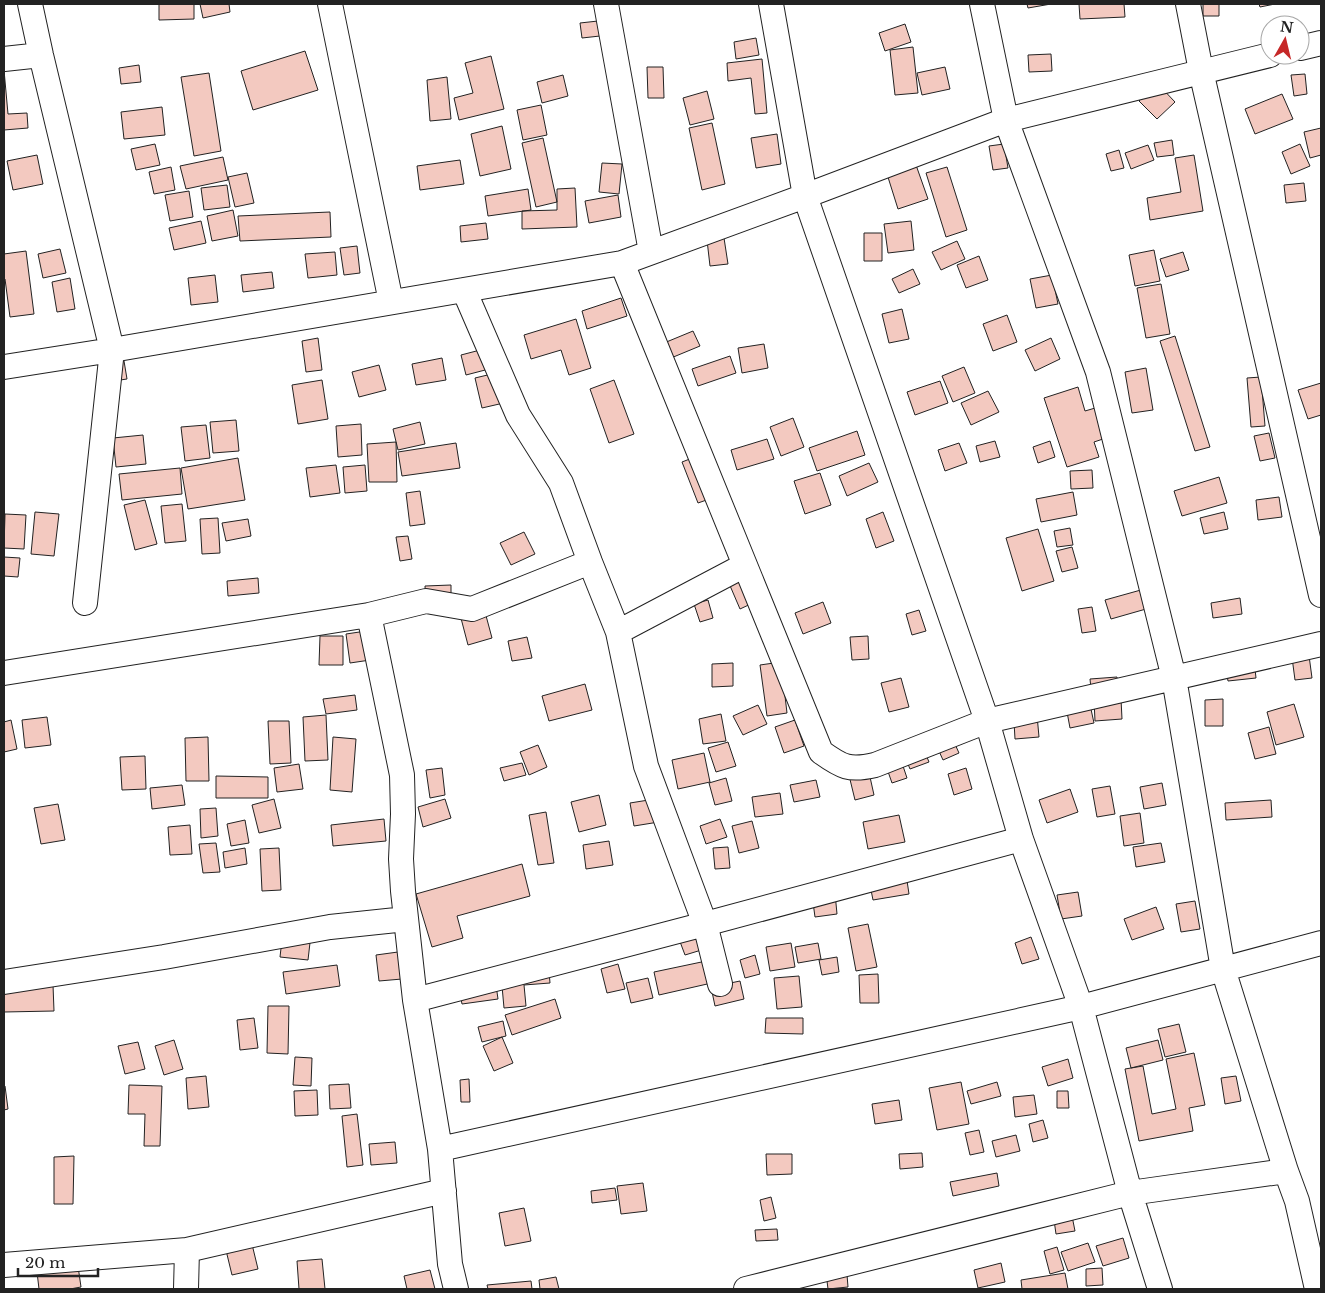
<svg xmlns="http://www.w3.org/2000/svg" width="1325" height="1293" viewBox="0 0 1325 1293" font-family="'Libre Baskerville',serif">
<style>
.building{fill:#f3c9c0;stroke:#222}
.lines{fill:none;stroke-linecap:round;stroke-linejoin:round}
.street-casing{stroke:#222;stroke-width:26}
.street{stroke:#fff;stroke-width:24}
</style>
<rect width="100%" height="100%" fill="#fff"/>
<path class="building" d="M 159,4 L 194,4 L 194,19 L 159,20 Z
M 200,4 L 229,4 L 230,12 L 203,18 Z
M 1027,4 L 1051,4 L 1028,8 Z
M 1079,4 L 1124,4 L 1125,17 L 1080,19 Z
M 1203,4 L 1219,4 L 1219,16 L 1203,16 Z
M 1259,4 L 1275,4 L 1260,7 Z
M 598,21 L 600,36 L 582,38 L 580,23 Z
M 905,24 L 911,42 L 885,51 L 879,33 Z
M 756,38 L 759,55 L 736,59 L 734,42 Z
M 913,47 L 918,93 L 895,95 L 890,50 Z
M 305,51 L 318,90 L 253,110 L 241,71 Z
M 1051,54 L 1052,71 L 1029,72 L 1028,55 Z
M 491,56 L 504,109 L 459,120 L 454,98 L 473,93 L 465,63 Z
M 762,59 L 767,113 L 755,114 L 751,78 L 728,81 L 727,63 Z
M 139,65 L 141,82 L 121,84 L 119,68 Z
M 647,67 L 663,67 L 664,98 L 648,98 Z
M 945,67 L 950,89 L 922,95 L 917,73 Z
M 4,70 L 8,114 L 27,113 L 28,128 L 4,130 Z
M 209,73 L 221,151 L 194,156 L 181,77 Z
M 1305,74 L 1307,94 L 1294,96 L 1291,75 Z
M 563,75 L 568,96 L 542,103 L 537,82 Z
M 447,77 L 451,119 L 430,121 L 427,80 Z
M 1157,83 L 1175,102 L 1157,119 L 1139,101 Z
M 707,91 L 714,119 L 690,125 L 683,98 Z
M 1282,94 L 1293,119 L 1255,134 L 1245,109 Z
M 541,105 L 547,135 L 523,140 L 517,110 Z
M 162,107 L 165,135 L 124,139 L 121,112 Z
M 712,123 L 725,184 L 702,190 L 689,128 Z
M 502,126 L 511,169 L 480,176 L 471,134 Z
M 1321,128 L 1321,155 L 1310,158 L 1304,132 Z
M 777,134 L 781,164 L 756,168 L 751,138 Z
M 543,138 L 557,202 L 536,207 L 522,143 Z
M 1172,140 L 1174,155 L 1157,157 L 1154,143 Z
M 155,144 L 160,165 L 136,170 L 131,149 Z
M 1004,144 L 1008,168 L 993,170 L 989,146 Z
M 1300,144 L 1310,166 L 1291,174 L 1282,152 Z
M 1148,145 L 1154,160 L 1131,169 L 1125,153 Z
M 1119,150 L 1124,168 L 1111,171 L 1106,154 Z
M 37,155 L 43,184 L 13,190 L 7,161 Z
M 1194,155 L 1203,211 L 1150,220 L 1147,198 L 1181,192 L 1175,158 Z
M 223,157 L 228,180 L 186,189 L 180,166 Z
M 460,160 L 464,184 L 420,190 L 417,166 Z
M 602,163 L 622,164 L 619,194 L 599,192 Z
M 916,165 L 928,199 L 898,209 L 887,174 Z
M 171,167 L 175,190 L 154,194 L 149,172 Z
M 947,167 L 967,230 L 946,237 L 926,173 Z
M 247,173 L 254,203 L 235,207 L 228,177 Z
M 1304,183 L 1306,201 L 1286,203 L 1284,185 Z
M 227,185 L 230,207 L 204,210 L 201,188 Z
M 575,188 L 577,227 L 522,229 L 522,211 L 557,210 L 557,189 Z
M 528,189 L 531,210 L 488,216 L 485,196 Z
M 189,191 L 193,217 L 170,221 L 165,195 Z
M 618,195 L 621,217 L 589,223 L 585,201 Z
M 233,210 L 238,236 L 212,241 L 207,216 Z
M 330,212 L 331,237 L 240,241 L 238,216 Z
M 201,221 L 206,243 L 174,250 L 169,228 Z
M 911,221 L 914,250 L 888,253 L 884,224 Z
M 486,223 L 488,239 L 461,242 L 460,226 Z
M 864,233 L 882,233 L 882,261 L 864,261 Z
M 724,238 L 728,264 L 710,266 L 707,240 Z
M 957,241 L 965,259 L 941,270 L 932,252 Z
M 357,246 L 360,273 L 344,275 L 340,248 Z
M 60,249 L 66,273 L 43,278 L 38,254 Z
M 1154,250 L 1160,281 L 1135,286 L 1129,255 Z
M 26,251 L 34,314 L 10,317 L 5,279 L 4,279 L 4,254 Z
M 335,252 L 337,275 L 308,278 L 305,254 Z
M 1183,252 L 1189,270 L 1166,277 L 1160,259 Z
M 979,256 L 988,280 L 966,288 L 957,265 Z
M 913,269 L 920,284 L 899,293 L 892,279 Z
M 272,272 L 274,288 L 243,292 L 241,275 Z
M 215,275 L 218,302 L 191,305 L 188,278 Z
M 1052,275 L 1058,304 L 1036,308 L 1030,279 Z
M 70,278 L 75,309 L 57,312 L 52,282 Z
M 1161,284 L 1170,334 L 1146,338 L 1137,288 Z
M 621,298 L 627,316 L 587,329 L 582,311 Z
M 902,309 L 909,339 L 889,343 L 882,314 Z
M 1007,315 L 1017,342 L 993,351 L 983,324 Z
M 576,319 L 591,368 L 569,375 L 561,350 L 531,359 L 524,335 Z
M 693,331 L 700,346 L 671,358 L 664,343 Z
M 1175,336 L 1210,447 L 1195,451 L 1160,341 Z
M 318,338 L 322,370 L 306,372 L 302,341 Z
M 1051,338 L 1060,359 L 1035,371 L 1025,350 Z
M 764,344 L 768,368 L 742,373 L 738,348 Z
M 484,349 L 489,369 L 466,375 L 461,355 Z
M 730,356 L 736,373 L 698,386 L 692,369 Z
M 442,358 L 446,380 L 416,385 L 412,364 Z
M 124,361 L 127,379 L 107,382 L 104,364 Z
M 379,365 L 386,390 L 359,397 L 352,372 Z
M 964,367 L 975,393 L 953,402 L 942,376 Z
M 1146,368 L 1153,410 L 1132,413 L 1125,372 Z
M 500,372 L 508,402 L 482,408 L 475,378 Z
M 1261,377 L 1265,426 L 1251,427 L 1247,378 Z
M 322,380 L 328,419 L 298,424 L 292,385 Z
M 614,380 L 634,434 L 609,443 L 590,389 Z
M 940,381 L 948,403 L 915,415 L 907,392 Z
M 1321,383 L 1321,415 L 1308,419 L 1298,390 Z
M 1078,387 L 1085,411 L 1102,406 L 1112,436 L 1094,442 L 1099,457 L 1067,467 L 1044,398 Z
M 988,391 L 999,412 L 971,425 L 961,403 Z
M 793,418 L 804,447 L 781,456 L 770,427 Z
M 236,420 L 239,451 L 213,453 L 210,422 Z
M 420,422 L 425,444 L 398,450 L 393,429 Z
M 361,424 L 362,455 L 338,457 L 336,426 Z
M 206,425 L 210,458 L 185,461 L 181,427 Z
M 857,431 L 865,455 L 817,471 L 809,448 Z
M 1269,433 L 1275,458 L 1260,461 L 1254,436 Z
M 143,435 L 146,464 L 116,467 L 113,438 Z
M 767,439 L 774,459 L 737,470 L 731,450 Z
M 995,441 L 1000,457 L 980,462 L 976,446 Z
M 1050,441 L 1055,457 L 1038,463 L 1033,447 Z
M 396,442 L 397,482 L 369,482 L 367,444 Z
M 456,443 L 460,468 L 402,476 L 398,452 Z
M 959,443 L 967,463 L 945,471 L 938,450 Z
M 700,455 L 715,497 L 698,503 L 682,462 Z
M 238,458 L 245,500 L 188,509 L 181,468 Z
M 869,463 L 878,482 L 847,496 L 839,476 Z
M 336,465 L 340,493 L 310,497 L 306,468 Z
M 365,465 L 367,491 L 345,493 L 343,467 Z
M 180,468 L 182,494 L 122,500 L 119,474 Z
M 1092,470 L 1093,488 L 1071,489 L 1070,471 Z
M 820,473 L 831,505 L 805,514 L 794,481 Z
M 1219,477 L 1227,503 L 1182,516 L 1174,491 Z
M 420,491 L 425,524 L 410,526 L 406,493 Z
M 1073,492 L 1077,515 L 1041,522 L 1036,499 Z
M 1279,497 L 1282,517 L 1258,520 L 1256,500 Z
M 145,500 L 157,544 L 135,550 L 124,505 Z
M 182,504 L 186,541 L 165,543 L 161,506 Z
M 35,512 L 59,514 L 54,556 L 31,554 Z
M 883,512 L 894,541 L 876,548 L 866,519 Z
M 1224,512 L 1228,529 L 1204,534 L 1200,518 Z
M 5,514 L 26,515 L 24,549 L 4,548 Z
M 218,518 L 220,553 L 202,554 L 200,519 Z
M 248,519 L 251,536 L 226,541 L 222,523 Z
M 1070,528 L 1073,545 L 1057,547 L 1054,531 Z
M 1038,529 L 1054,581 L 1022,591 L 1006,538 Z
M 524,532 L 535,554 L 511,565 L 500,543 Z
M 408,536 L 412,559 L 400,561 L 396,537 Z
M 1072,547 L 1078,568 L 1062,572 L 1056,551 Z
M 4,557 L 20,558 L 18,577 L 4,576 Z
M 743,575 L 755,602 L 740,609 L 728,581 Z
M 258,578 L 259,593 L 228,596 L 227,581 Z
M 451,585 L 451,608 L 426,609 L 425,586 Z
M 1148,588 L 1153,607 L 1111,619 L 1105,600 Z
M 481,597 L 492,638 L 468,645 L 457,603 Z
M 1240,598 L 1242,614 L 1213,618 L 1211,603 Z
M 708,600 L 713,618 L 700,622 L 694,604 Z
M 823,602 L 831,623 L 803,634 L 795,613 Z
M 1092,607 L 1096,631 L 1082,633 L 1078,609 Z
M 919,610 L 926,631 L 912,635 L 906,614 Z
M 373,630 L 377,659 L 350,663 L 346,634 Z
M 320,636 L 343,636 L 343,665 L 319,665 Z
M 868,636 L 869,659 L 852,660 L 850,637 Z
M 527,637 L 532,658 L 512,661 L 508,641 Z
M 1308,648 L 1312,678 L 1295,680 L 1291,650 Z
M 1254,660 L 1256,678 L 1228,681 L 1225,664 Z
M 781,662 L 787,713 L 767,716 L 760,665 Z
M 733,663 L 733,686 L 712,687 L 712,664 Z
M 1117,677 L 1119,696 L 1092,699 L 1090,679 Z
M 901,678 L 909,707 L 889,712 L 881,683 Z
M 585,684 L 592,710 L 549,721 L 542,696 Z
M 1087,691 L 1094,723 L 1070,728 L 1064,696 Z
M 355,695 L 357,710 L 326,714 L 323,699 Z
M 1121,699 L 1122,719 L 1095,721 L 1094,700 Z
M 1223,699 L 1223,726 L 1205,726 L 1205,700 Z
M 1036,704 L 1039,737 L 1015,739 L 1013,705 Z
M 1294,704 L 1304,737 L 1276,745 L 1267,712 Z
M 758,705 L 767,724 L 743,735 L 733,716 Z
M 721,714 L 726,741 L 703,744 L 699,719 Z
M 326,715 L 328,760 L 305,761 L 303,717 Z
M 47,717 L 51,745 L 25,748 L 22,720 Z
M 11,720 L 17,749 L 4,752 L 4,722 Z
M 795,720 L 804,746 L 784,753 L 775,727 Z
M 268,721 L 289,721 L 291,763 L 270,764 Z
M 1269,727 L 1276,754 L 1255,759 L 1248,733 Z
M 950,733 L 959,753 L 943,760 L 934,740 Z
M 208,737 L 209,781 L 186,781 L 185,738 Z
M 333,737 L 356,739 L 352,792 L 330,790 Z
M 728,742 L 736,766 L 716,772 L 708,748 Z
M 538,745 L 547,767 L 529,775 L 520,752 Z
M 922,745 L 929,762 L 910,769 L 903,752 Z
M 704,753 L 710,782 L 678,789 L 672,760 Z
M 899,754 L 907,778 L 892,783 L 884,760 Z
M 145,756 L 146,789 L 122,790 L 120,757 Z
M 866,759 L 874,795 L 855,800 L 846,763 Z
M 522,763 L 526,775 L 504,781 L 500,768 Z
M 299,764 L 303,789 L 277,792 L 274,768 Z
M 442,768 L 445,795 L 430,798 L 426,770 Z
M 966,768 L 972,789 L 954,795 L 948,774 Z
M 216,776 L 268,777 L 268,798 L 216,798 Z
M 726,778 L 732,801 L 715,805 L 709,783 Z
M 816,780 L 820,797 L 794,802 L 790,785 Z
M 1162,783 L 1166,805 L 1144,809 L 1140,787 Z
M 182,785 L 185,805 L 152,809 L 150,788 Z
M 1110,786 L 1115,814 L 1097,817 L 1092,789 Z
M 1070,789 L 1078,812 L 1047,823 L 1039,800 Z
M 780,793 L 783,814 L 755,817 L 752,797 Z
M 599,795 L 606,825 L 579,832 L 571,802 Z
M 661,798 L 665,821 L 634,826 L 630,803 Z
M 274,799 L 281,828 L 259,833 L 252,805 Z
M 445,799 L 451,818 L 423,827 L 418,807 Z
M 1271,800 L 1272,817 L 1226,820 L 1225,803 Z
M 58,804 L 65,840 L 41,844 L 34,808 Z
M 216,808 L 218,836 L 201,838 L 200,809 Z
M 546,812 L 554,863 L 538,865 L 529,815 Z
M 1140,813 L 1144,843 L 1124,846 L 1120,816 Z
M 899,815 L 905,842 L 868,849 L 863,822 Z
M 384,819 L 386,841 L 333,846 L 331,825 Z
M 720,819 L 727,837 L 706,844 L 700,826 Z
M 245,820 L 249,843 L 231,846 L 227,824 Z
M 752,821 L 759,848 L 739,853 L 732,826 Z
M 190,825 L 192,854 L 170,855 L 168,827 Z
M 609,841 L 613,865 L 586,869 L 583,845 Z
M 216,843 L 220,872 L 203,873 L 199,844 Z
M 1161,843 L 1165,862 L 1136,867 L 1133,847 Z
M 728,847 L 730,868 L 715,869 L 713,848 Z
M 245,848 L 247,864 L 225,868 L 223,852 Z
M 279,848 L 281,890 L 262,891 L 260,849 Z
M 522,864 L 530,896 L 457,916 L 463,938 L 432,947 L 416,894 Z
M 906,874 L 909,894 L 873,900 L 869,880 Z
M 1078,892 L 1082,916 L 1061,919 L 1057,895 Z
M 835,893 L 837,914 L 815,917 L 812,895 Z
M 1195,901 L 1200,929 L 1181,932 L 1176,904 Z
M 1156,907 L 1164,929 L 1132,940 L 1124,919 Z
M 699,923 L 708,948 L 685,955 L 676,931 Z
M 868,924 L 877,967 L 856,971 L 848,928 Z
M 283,931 L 311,934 L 308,960 L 280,957 Z
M 1031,937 L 1039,959 L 1022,964 L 1015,943 Z
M 791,943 L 795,967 L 770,971 L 766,947 Z
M 818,943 L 821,959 L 798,963 L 795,947 Z
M 398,952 L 402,979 L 379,981 L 376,955 Z
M 755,955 L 760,974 L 745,978 L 740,960 Z
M 837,957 L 839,972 L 822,975 L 819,960 Z
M 711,960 L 716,982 L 659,995 L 654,972 Z
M 618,964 L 625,989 L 607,993 L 601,969 Z
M 337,965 L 340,986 L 286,994 L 283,972 Z
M 549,971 L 550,983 L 524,985 L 526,1006 L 504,1008 L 501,975 Z
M 878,974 L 879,1003 L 860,1003 L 859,975 Z
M 799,976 L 802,1007 L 777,1009 L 774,978 Z
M 495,978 L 498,999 L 462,1004 L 458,983 Z
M 648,978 L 653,998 L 631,1003 L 626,983 Z
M 740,981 L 744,999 L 715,1006 L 711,987 Z
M 53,985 L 54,1011 L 4,1012 L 4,986 Z
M 555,999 L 561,1018 L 512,1035 L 505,1015 Z
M 268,1006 L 289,1006 L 288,1054 L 267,1053 Z
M 254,1018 L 258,1048 L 240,1050 L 237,1020 Z
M 766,1018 L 803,1018 L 803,1034 L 765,1033 Z
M 503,1021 L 506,1036 L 482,1042 L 478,1027 Z
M 1179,1024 L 1186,1052 L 1165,1057 L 1158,1029 Z
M 502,1037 L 513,1063 L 494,1071 L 483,1046 Z
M 174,1040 L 183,1069 L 164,1075 L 155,1046 Z
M 1158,1040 L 1163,1060 L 1131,1068 L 1126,1048 Z
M 138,1042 L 145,1069 L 125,1074 L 118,1046 Z
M 1194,1053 L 1205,1105 L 1189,1108 L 1193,1131 L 1139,1141 L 1125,1069 L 1143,1066 L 1152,1114 L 1176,1109 L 1166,1059 Z
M 295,1057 L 312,1058 L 311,1086 L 293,1085 Z
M 1068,1059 L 1073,1078 L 1048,1086 L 1042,1067 Z
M 206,1076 L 209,1107 L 188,1109 L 186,1078 Z
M 1236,1076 L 1241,1101 L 1225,1104 L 1221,1078 Z
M 469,1079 L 470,1102 L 461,1102 L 460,1080 Z
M 961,1082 L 969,1124 L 937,1130 L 929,1088 Z
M 997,1082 L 1001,1096 L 971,1104 L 967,1091 Z
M 349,1084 L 351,1108 L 330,1109 L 329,1085 Z
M 129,1085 L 162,1086 L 160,1146 L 144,1146 L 145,1114 L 128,1114 Z
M 4,1086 L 5,1086 L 8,1109 L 4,1110 Z
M 317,1090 L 318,1115 L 295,1116 L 294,1091 Z
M 1057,1091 L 1068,1091 L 1069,1108 L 1057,1108 Z
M 1034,1095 L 1037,1114 L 1015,1117 L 1013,1097 Z
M 899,1100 L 902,1120 L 875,1124 L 872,1104 Z
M 357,1114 L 363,1165 L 347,1167 L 342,1116 Z
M 1043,1120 L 1048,1138 L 1033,1142 L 1029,1124 Z
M 979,1130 L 984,1152 L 970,1155 L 965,1133 Z
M 1016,1135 L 1020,1151 L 996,1157 L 992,1141 Z
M 395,1142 L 397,1163 L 371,1165 L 369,1144 Z
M 922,1153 L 923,1167 L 900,1169 L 899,1154 Z
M 766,1154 L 792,1154 L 792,1174 L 767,1175 Z
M 74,1156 L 73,1204 L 54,1204 L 54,1157 Z
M 997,1173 L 999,1186 L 953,1196 L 950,1182 Z
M 643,1183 L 647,1211 L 621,1214 L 617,1186 Z
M 615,1188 L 617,1200 L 592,1203 L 591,1191 Z
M 771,1197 L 776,1218 L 764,1221 L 760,1200 Z
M 524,1208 L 531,1241 L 505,1246 L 499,1213 Z
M 1071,1211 L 1075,1231 L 1056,1234 L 1053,1213 Z
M 777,1229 L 778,1240 L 756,1241 L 755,1230 Z
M 250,1236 L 258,1269 L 232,1275 L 224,1242 Z
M 1123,1238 L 1129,1258 L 1103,1266 L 1096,1246 Z
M 1088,1243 L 1095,1262 L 1068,1271 L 1061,1252 Z
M 1057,1247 L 1064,1270 L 1050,1274 L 1044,1251 Z
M 322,1259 L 325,1289 L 299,1289 L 297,1261 Z
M 846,1262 L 848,1287 L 828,1289 L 825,1265 Z
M 1001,1263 L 1005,1282 L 978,1288 L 974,1270 Z
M 78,1266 L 81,1287 L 70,1289 L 39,1289 L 37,1272 Z
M 1102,1268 L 1103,1285 L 1086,1286 L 1086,1269 Z
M 430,1270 L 435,1289 L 407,1289 L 404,1276 Z
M 1065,1273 L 1068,1289 L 1022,1289 L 1021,1280 Z
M 556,1277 L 559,1289 L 540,1289 L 539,1280 Z
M 531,1281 L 532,1289 L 488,1289 L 487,1285 Z"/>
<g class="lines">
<defs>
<path id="street" d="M 30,4 L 41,55 L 112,350 L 85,603
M 330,4 L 391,302
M 606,4 L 651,252
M 771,4 L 805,196 L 987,721 L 1021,839 L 1081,1007 L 1130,1193 L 1160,1289
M 982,4 L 1006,120 L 1098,372 L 1174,678 L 1223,969 L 1286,1171 L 1297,1201 L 1317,1289
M 1188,4 L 1201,71 L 1321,595
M 1300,48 L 1321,43
M 4,59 L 41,55
M 622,263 L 821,752 C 842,767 849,771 875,765 L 987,721 L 1321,644
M 464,290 L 518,415 L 561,483 L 590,562 L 618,632 L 646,766 L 705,924 L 720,984
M 4,367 L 112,350 L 622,263 L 805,196 L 1006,120 L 1270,55
M 369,615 L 402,775 L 403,814 L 401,859 L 403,891 L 415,1000 L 440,1149 L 450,1264 L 456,1289
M 618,632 L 745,565
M 4,673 L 369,615 L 426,601 L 472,609 L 590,562
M 4,982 L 164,957 L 330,927 L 406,919
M 415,1000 L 705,924 L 1021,839
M 440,1149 L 1081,1007 L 1321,943
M 4,1265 L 187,1250 L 444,1191
M 186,1289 L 187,1250
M 746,1289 L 1130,1193 L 1286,1171"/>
</defs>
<use href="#street" class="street-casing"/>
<use href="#street" class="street"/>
</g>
<rect width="1325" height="1293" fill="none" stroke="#222222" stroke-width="10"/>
<g transform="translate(1285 40) rotate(8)"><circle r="24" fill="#ffffff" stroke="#a7a7a7"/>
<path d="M0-4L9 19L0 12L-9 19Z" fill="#c62828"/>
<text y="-8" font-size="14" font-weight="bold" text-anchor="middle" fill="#222222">N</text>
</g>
<path d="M18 1268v8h80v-8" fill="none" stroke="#222222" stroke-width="2.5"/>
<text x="25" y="1268" font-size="15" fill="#222222" stroke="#ffffff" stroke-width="4" paint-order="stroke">20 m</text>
</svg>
